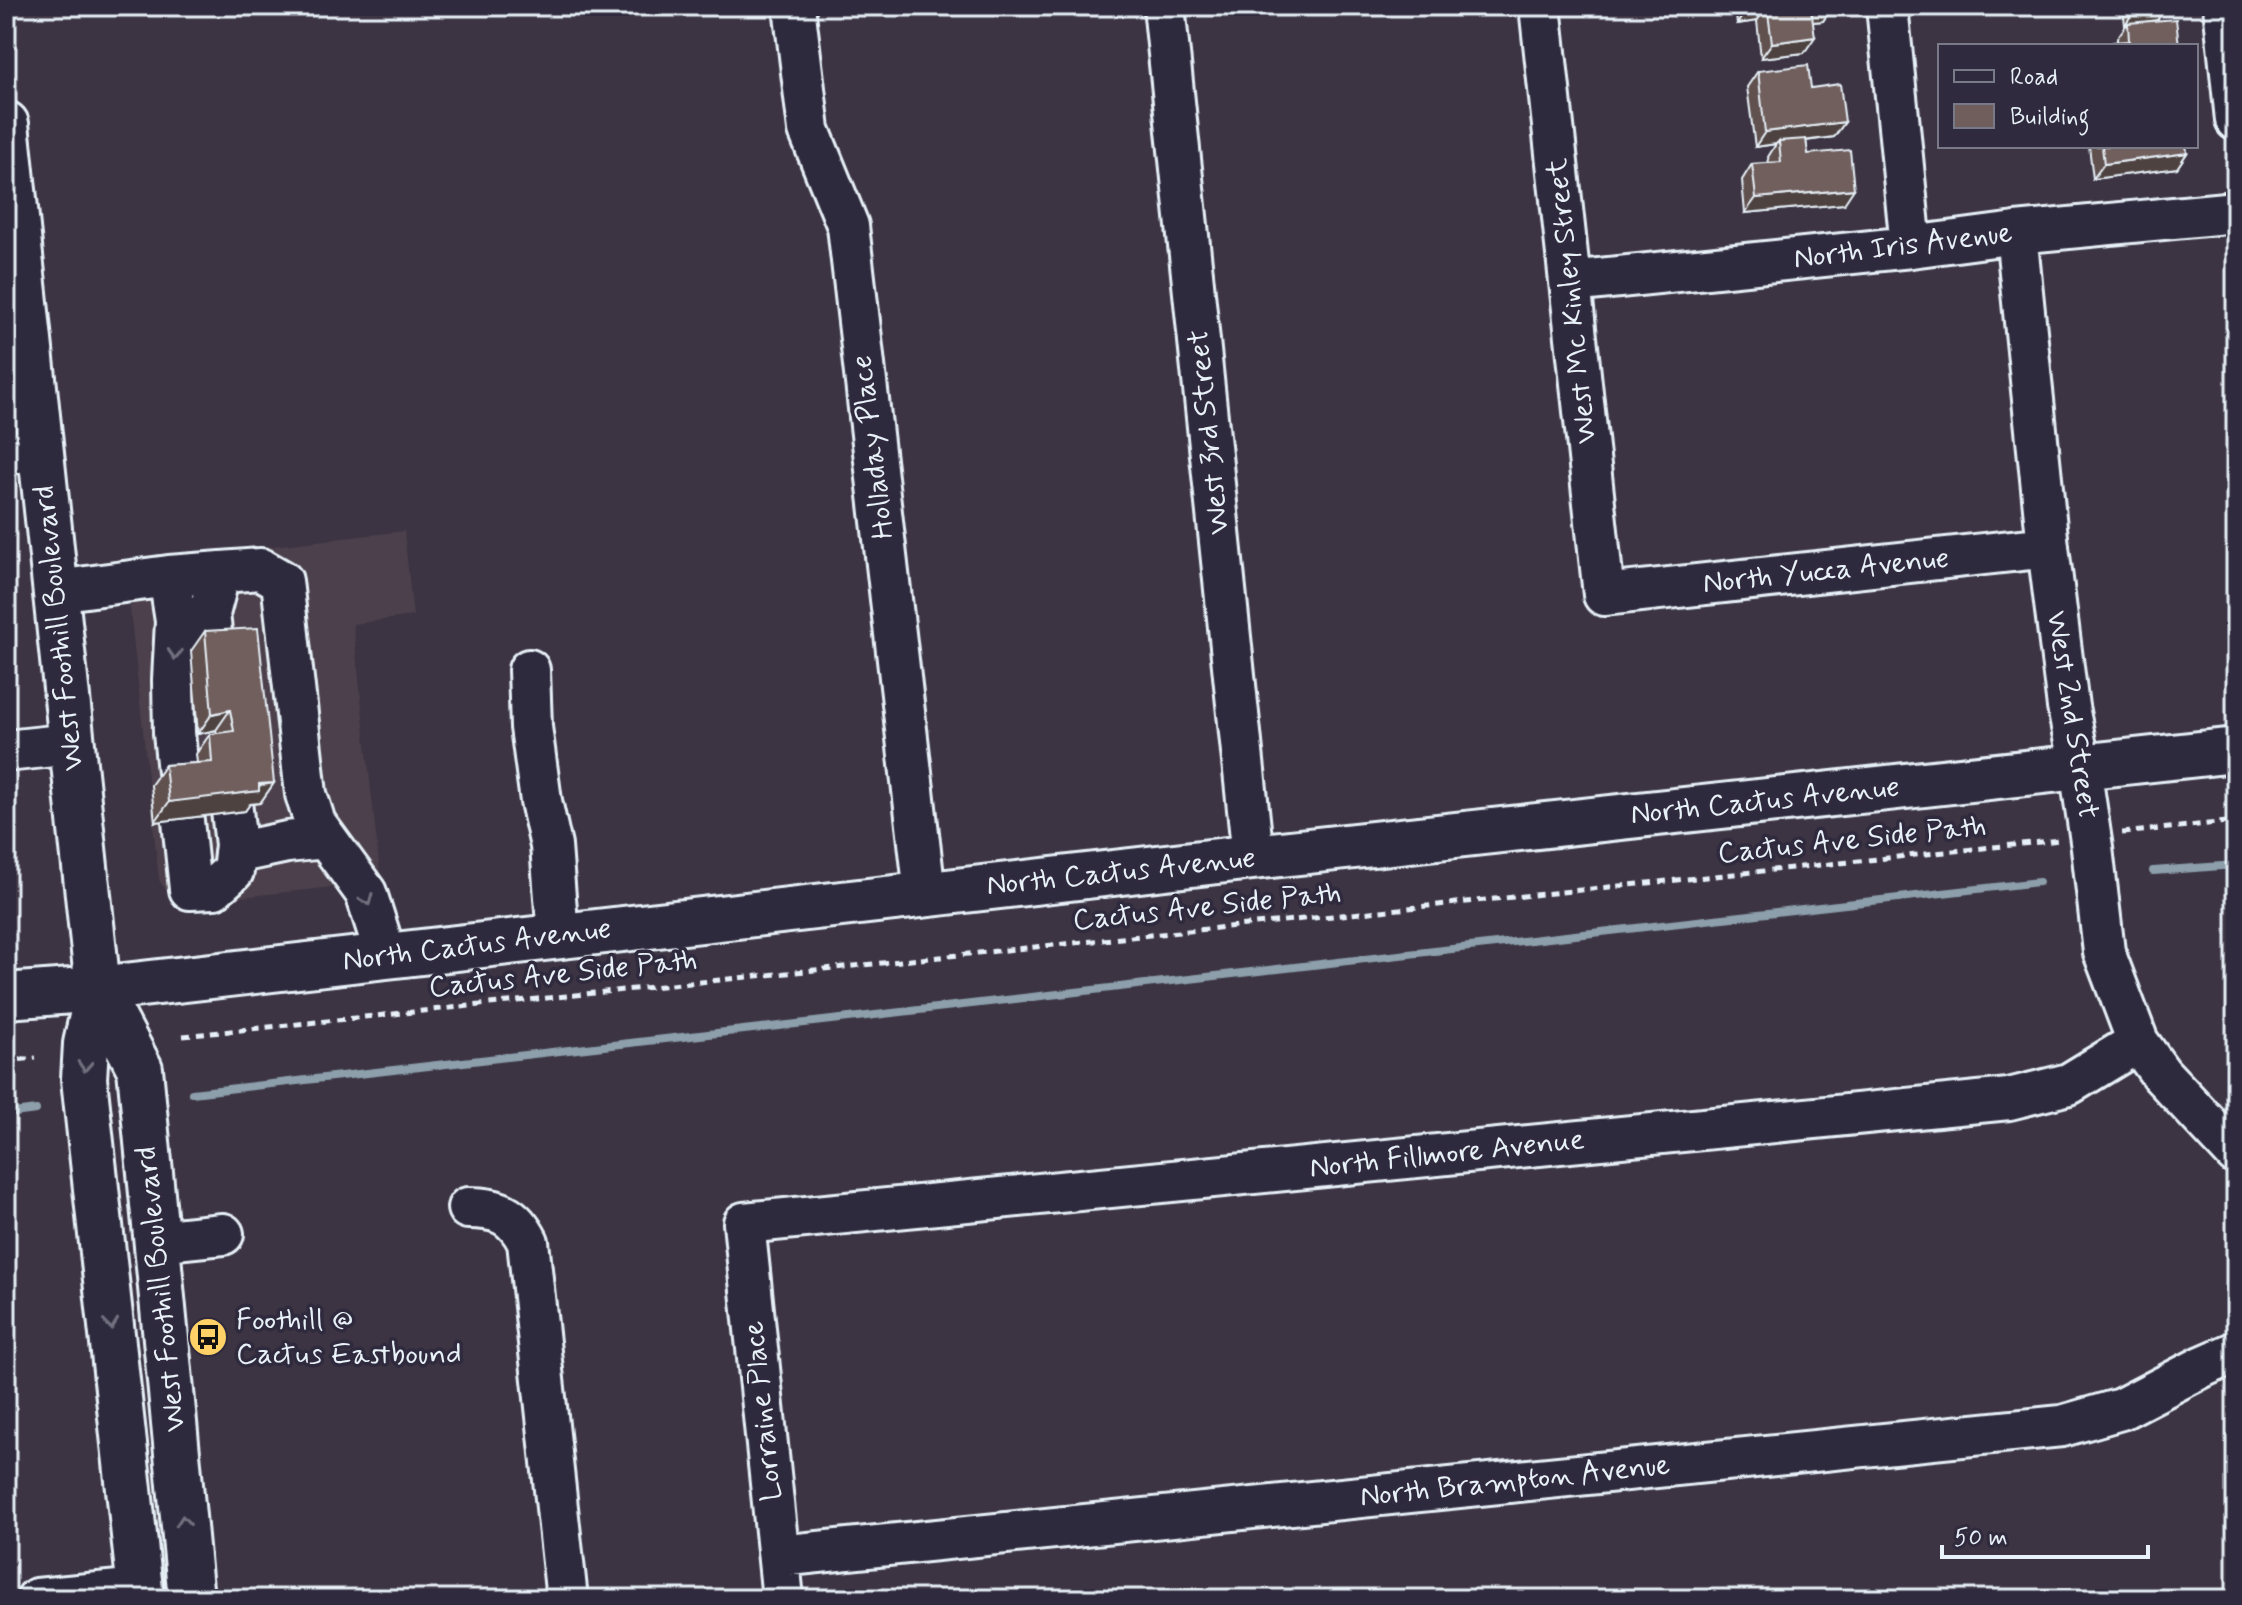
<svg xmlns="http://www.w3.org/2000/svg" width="2242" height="1605" viewBox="0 0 2242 1605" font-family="Mynerve,sans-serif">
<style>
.built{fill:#4c414b}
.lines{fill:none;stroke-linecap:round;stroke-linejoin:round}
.stream{stroke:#8c9fab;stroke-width:8}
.minor-casing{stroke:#e8f1f8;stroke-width:46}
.major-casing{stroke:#e8f1f8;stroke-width:50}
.path{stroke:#e8f1f8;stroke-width:5;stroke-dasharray:8 6;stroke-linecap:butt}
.minor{stroke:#2f2a3d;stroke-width:40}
.major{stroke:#2f2a3d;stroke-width:44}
.wall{fill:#605150;stroke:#e8f1f8;stroke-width:2}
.shaded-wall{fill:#4e4241;stroke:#e8f1f8;stroke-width:2}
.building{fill:#705e5d;stroke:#e8f1f8;stroke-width:2}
.oneway{stroke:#70707e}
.labels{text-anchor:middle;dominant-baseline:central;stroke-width:7;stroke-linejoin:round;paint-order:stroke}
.street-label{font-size:30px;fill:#e8f1f8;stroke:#2f2a3d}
.poi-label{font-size:30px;fill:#e8f1f8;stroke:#2f2a3d;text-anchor:start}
</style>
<rect width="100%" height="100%" fill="#3c3443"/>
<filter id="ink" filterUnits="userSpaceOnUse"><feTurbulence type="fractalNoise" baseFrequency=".0125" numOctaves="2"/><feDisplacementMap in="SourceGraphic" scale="16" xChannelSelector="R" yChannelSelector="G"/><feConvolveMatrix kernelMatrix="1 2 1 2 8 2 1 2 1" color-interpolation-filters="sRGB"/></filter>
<g filter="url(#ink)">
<path class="built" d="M 404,531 L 413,616 L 353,624 L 381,882 L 176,904 L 159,880 L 125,563 Z"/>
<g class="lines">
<path class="stream" d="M 2153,871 L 2236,865
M 192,1093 L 2039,882
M 6,1114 L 36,1110"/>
<defs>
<path id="minor" d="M 794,6 L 809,130 L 848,226 L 925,894
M 1164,6 L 1253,857
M 1540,6 L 1604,595 L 2048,547
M 1887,6 L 1911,247
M 2224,6 L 2236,120
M 2016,233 L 2048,547 L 2068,707 L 2080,767 L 2092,848 L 2104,952 L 2138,1042 L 2161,1074 L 2236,1154
M 1570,282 L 1911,247 L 2016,233 L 2236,212
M 6,453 L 40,450
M 169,576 L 176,621 L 173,680 L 174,733 L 190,889 L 214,888 L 233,871 L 236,845 L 226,759
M 56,591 L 169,576 L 261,569 L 282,581 L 306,794 L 315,823 L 366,893 L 386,956
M 529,670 L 531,727 L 541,801 L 551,846 L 558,936
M 217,683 L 209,614 L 220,572
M 6,751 L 72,744
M 235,853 L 287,842 L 325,838
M 468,1208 C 498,1208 514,1214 528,1242 L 567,1599
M 156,1241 L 223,1234
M 779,1556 L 2062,1426 L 2121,1409 L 2204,1366 L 2236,1352
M 37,1599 L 140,1589
M 783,1599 L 744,1223 L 2009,1099 L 2069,1084 L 2138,1042"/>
<path id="major" d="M 6,124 L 98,989 L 86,1044 L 84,1079 L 141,1599
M 98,989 L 140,1069 L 191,1599
M 6,996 L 98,989 L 1253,857 L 2236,750"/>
</defs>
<use href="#minor" class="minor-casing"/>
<use href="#major" class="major-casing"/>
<path class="path" d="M 2122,833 L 2236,821
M 183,1036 L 2060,840
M 6,1061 L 36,1058"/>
<use href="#minor" class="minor"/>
<use href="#major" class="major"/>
</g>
<path class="wall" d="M 1735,6 L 1833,6 L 1823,21 L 1813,22 L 1804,53 L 1761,58 L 1757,21 L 1737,24 Z
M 2123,6 L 2164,6 L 2164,10 L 2157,20 L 2179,46 L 2111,46 L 2113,42 L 2117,42 L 2117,38 L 2127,24 L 2125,25 Z
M 1758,71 L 1811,88 L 1845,122 L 1834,137 L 1806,141 L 1808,154 L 1844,204 L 1745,213 L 1742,180 L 1752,164 L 1769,163 L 1768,157 L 1776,144 L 1755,147 L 1747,87 Z
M 2089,146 L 2186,146 L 2187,153 L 2177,168 L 2093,179 Z
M 205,631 L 274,783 L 260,803 L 250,804 L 245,811 L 155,822 L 151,785 L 165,765 L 197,763 L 196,754 L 210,734 L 217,734 L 216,730 L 198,734 L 191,651 Z"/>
<path class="shaded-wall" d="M 1767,6 L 1757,21 L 1737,24 L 1748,8 Z
M 1833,6 L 1823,21 L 1801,23 L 1811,8 Z
M 2164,10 L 2157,20 L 2125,25 L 2132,14 Z
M 1815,37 L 1804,53 L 1761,58 L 1772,43 Z
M 1845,122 L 1834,137 L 1779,144 L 1779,141 L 1776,144 L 1755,147 L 1765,132 Z
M 2187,153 L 2177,168 L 2093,179 L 2104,164 Z
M 1854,189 L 1844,204 L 1745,213 L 1756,198 Z
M 230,710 L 216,730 L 198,734 L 212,714 Z
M 274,783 L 260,803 L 250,804 L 245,811 L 155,822 L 169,802 Z"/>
<path class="building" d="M 1748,6 L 1766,6 L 1748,8 Z
M 1767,6 L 1828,6 L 1811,8 L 1815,37 L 1772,43 Z
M 2131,6 L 2164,6 L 2164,10 L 2132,14 Z
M 2176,19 L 2179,46 L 2113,46 L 2113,42 L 2129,41 L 2128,23 Z
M 1808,65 L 1811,88 L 1840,84 L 1845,122 L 1765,132 L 1758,71 Z
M 1806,139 L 1808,154 L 1850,150 L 1854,189 L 1756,198 L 1752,164 L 1781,162 L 1779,141 Z
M 2102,146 L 2186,146 L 2187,153 L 2104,164 Z
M 258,628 L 274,783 L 259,784 L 259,791 L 169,802 L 165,765 L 212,762 L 210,734 L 234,731 L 230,710 L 212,714 L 205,631 Z"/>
<defs><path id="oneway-chevron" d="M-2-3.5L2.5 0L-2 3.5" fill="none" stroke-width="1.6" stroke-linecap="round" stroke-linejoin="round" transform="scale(2)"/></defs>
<g class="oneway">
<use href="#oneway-chevron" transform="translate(175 654) rotate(93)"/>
<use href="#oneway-chevron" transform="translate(367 900) rotate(67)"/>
<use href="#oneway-chevron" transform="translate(85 1066) rotate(93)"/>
<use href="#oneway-chevron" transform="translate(111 1324) rotate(84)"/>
<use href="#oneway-chevron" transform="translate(183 1521) rotate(-95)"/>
</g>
</g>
<defs>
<symbol id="bus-disc" viewBox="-11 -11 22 22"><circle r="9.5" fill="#ffd166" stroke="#2f2a3d"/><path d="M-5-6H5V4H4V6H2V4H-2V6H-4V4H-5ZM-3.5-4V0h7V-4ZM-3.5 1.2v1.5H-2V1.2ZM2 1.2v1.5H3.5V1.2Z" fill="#111"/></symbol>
</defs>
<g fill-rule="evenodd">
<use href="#bus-disc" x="186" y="1315" width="44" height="44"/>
</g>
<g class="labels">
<g class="street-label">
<text transform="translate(1903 246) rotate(-7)">North Iris Avenue</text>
<text transform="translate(1572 301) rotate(-96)">West Mc Kinley Street</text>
<text transform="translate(1209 432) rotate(-96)">West 3rd Street</text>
<text transform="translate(873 447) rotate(-97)">Holladay Place</text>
<text transform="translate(1826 571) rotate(-6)">North Yucca Avenue</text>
<text transform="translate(59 628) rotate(-96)">West Foothill Boulevard</text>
<text transform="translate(2072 715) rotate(81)">West 2nd Street</text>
<text transform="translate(1765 801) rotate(-6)">North Cactus Avenue</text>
<text transform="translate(1852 840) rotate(-6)">Cactus Ave Side Path</text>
<text transform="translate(1121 872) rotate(-6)">North Cactus Avenue</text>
<text transform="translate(1207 907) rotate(-6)">Cactus Ave Side Path</text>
<text transform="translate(477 945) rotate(-7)">North Cactus Avenue</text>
<text transform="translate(563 974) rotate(-6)">Cactus Ave Side Path</text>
<text transform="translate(1447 1154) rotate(-6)">North Fillmore Avenue</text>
<text transform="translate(161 1289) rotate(-96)">West Foothill Boulevard</text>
<text transform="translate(763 1411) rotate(-96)">Lorraine Place</text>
<text transform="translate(1515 1481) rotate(-6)">North Brampton Avenue</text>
</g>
<g class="poi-label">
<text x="236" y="1320">Foothill @<tspan x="236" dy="34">Cactus Eastbound</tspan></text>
</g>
</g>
<rect width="2242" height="1605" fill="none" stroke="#2f2a3d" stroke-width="32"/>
<rect x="16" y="16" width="2210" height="1573" fill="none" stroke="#e8f1f8" stroke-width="3" filter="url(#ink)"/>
<rect x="1938" y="44" width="260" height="104" fill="#2f2a3d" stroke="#797a88" stroke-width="2"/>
<rect x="1954" y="70" width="40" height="12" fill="#2f2a3d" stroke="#797a88" stroke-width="2"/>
<text x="2010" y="84" font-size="24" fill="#e8f1f8">Road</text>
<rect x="1954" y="104" width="40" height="24" fill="#705e5d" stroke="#797a88" stroke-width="2"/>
<text x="2010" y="124" font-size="24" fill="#e8f1f8">Building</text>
<path d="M1942 1545v12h206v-12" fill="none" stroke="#e8f1f8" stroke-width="4"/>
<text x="1954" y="1545" font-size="24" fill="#e8f1f8" stroke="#2f2a3d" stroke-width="6" paint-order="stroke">50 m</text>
</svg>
